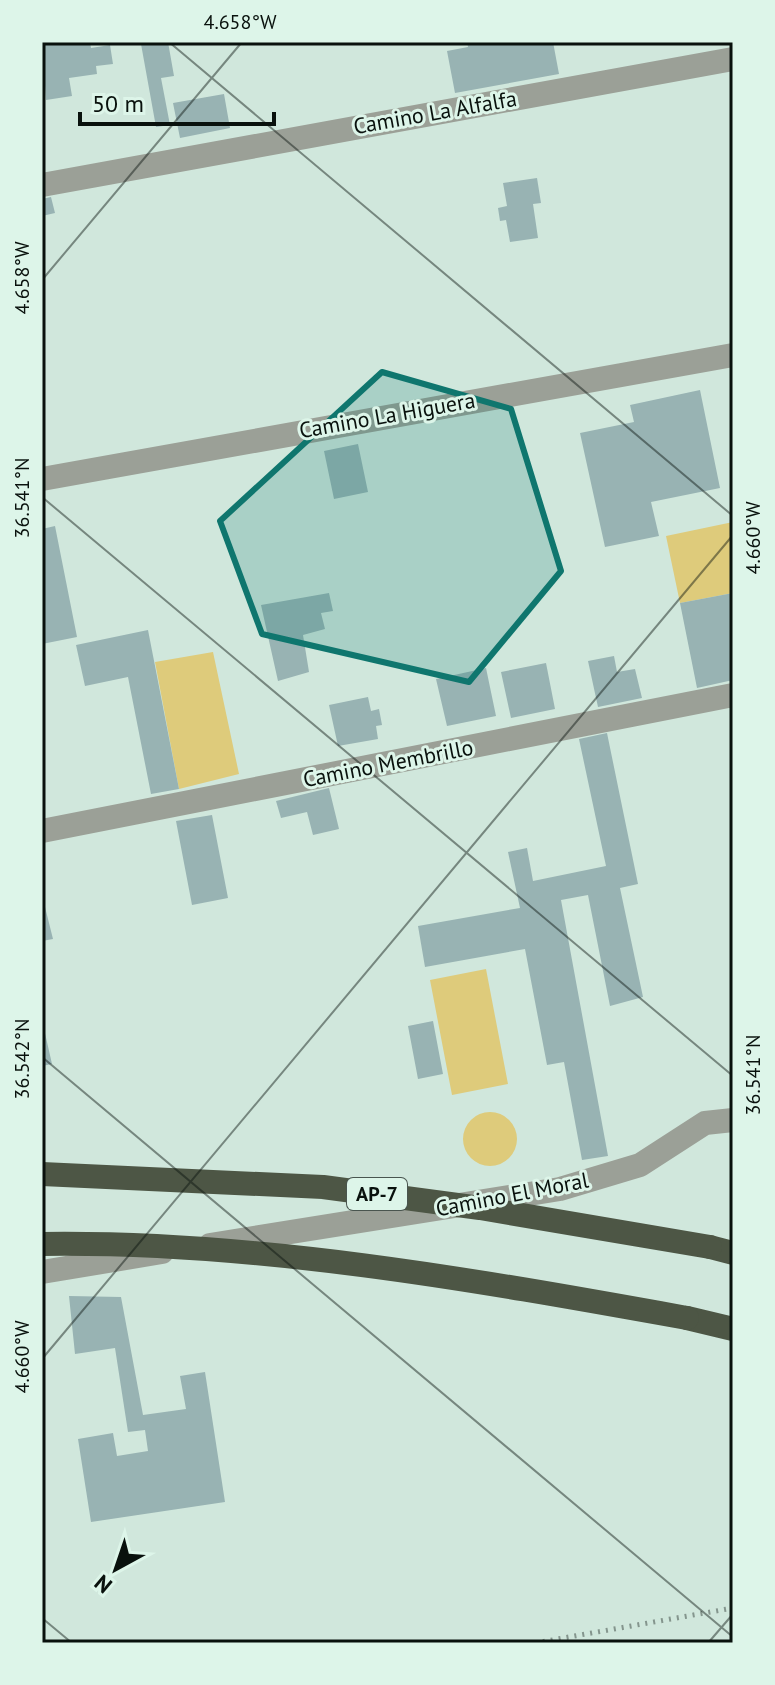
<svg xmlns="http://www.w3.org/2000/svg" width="775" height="1685" viewBox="0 0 775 1685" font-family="'PT Sans',sans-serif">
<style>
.green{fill:#decb7b}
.building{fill:#98b3b3}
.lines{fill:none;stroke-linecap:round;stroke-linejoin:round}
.path{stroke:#84958d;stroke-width:5;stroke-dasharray:2 6;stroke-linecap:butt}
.street{stroke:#9ba097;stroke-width:24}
.highway{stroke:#4d5645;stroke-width:24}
.highway-bridge{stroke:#4d5645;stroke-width:24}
.marked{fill:#0f766e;fill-opacity:0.2;stroke:#0f766e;stroke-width:6;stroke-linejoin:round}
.ticks{fill:none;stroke:#09110d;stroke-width:2;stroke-opacity:0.45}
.labels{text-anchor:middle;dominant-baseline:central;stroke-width:6;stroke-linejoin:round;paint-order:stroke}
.shield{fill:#ddf5e9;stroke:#49554f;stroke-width:2}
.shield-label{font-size:20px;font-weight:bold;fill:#09110d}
.street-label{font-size:22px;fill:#09110d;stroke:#ddf5e9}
.neatline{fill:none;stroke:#09110d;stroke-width:3}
.ticks-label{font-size:20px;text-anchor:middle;fill:#09110d}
</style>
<rect width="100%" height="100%" fill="#d0e7dc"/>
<path class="green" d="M 733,522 L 733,593 L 680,603 L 666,536 Z
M 213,652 L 239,774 L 179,789 L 155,662 Z
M 486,969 L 508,1084 L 452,1095 L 430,980 Z
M463 1139a27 27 0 1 1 54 0a27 27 0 1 1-54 0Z"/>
<path class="building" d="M 42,42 L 90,42 L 91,48 L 110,45 L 113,64 L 96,66 L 97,74 L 69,78 L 72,96 L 46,100 Z
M 168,42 L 174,76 L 161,78 L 170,125 L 156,127 L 141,44 Z
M 467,42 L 553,42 L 559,74 L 455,93 L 447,51 L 468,47 Z
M 224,94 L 230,128 L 180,138 L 173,103 Z
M 537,178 L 541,203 L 533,204 L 538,238 L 510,242 L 506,220 L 500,221 L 498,208 L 507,206 L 503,183 Z
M 51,197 L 55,213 L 42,216 L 42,199 Z
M 700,390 L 720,488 L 651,502 L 659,536 L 605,547 L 580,433 L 634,422 L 630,405 Z
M 358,444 L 368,492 L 334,499 L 324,451 Z
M 55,526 L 77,637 L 42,644 L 42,529 Z
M 329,593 L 333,611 L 321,613 L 325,629 L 303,635 L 309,672 L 278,681 L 261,605 Z
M 733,593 L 733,680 L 697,688 L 680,603 Z
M 148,630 L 179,789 L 151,794 L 128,677 L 85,686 L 76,645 Z
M 614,656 L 617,672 L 635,669 L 642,698 L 598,707 L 588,661 Z
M 546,663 L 555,709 L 511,718 L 501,672 Z
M 486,668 L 496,716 L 447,726 L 436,679 Z
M 368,697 L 371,711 L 379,709 L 382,725 L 376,726 L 378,739 L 338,746 L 329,705 Z
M 607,733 L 638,884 L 620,888 L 643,997 L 610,1006 L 588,895 L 561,900 L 608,1156 L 582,1160 L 564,1062 L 547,1065 L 525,949 L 425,967 L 418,926 L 520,908 L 508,852 L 527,848 L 533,881 L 606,866 L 579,739 Z
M 329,788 L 339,829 L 313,835 L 307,812 L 281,818 L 276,801 Z
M 212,815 L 228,898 L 192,905 L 176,821 Z
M 42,895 L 53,939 L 42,941 Z
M 42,1020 L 52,1064 L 42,1066 Z
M 433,1021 L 443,1074 L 418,1079 L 408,1026 Z
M 69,1296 L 121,1297 L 143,1415 L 186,1409 L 180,1376 L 205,1372 L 225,1502 L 91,1522 L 78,1439 L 113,1433 L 117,1456 L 148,1451 L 145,1430 L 128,1432 L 115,1348 L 75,1354 Z"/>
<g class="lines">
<path class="path" d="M 535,1643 L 733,1608"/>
<path class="street" d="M 42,185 L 733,59
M 42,479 L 733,355
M 42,831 L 733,695
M 210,1245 L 560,1189 L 640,1165 L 705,1123 L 733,1120
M 42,1272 L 162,1252"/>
<path class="highway" d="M 710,1247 L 733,1253
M 687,1318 L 733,1329"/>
<path class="highway-bridge" d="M 42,1174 L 323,1187 L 480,1208 L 710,1247
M 42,1244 C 259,1241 475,1280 687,1318"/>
</g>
<path class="marked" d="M 382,372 L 511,409 L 561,571 L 469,682 L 262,634 L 220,521 Z"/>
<path class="ticks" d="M 169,42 L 733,516M 42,280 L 242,42M 42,497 L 733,1076M 42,1057 L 733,1637M 42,1359 L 733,535M 42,1618 L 72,1643M 708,1643 L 733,1614"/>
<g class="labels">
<rect class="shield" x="347" y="1178" width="60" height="32" rx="6"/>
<g class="shield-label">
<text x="377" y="1194">AP-7</text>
</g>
<g class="street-label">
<text transform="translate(435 112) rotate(-10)">Camino La Alfalfa</text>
<text transform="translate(387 415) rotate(-10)">Camino La Higuera</text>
<text transform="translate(388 763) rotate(-11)">Camino Membrillo</text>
<text transform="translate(512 1194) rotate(-11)">Camino El Moral</text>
</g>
</g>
<rect width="775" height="1685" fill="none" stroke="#ddf5e9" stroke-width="88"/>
<g transform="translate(116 1569) rotate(220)" stroke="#ddf5e9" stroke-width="6" paint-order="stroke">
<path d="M0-6L14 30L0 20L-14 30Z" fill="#09110d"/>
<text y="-12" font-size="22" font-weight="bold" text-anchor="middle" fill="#09110d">N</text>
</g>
<path d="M80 112v12h194v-12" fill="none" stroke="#09110d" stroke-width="4"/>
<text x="92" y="112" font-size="24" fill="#09110d" stroke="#ddf5e9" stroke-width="6" paint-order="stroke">50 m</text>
<rect x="44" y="44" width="687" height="1597" class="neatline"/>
<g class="ticks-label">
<text x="240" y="29">4.658°W</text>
<text transform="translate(22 278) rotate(-90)" y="7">4.658°W</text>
<text transform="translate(22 498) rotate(-90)" y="7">36.541°N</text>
<text transform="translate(753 538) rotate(-90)" y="7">4.660°W</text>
<text transform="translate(22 1059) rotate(-90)" y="7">36.542°N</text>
<text transform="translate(753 1075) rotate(-90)" y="7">36.541°N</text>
<text transform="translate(22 1357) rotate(-90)" y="7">4.660°W</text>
</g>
</svg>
